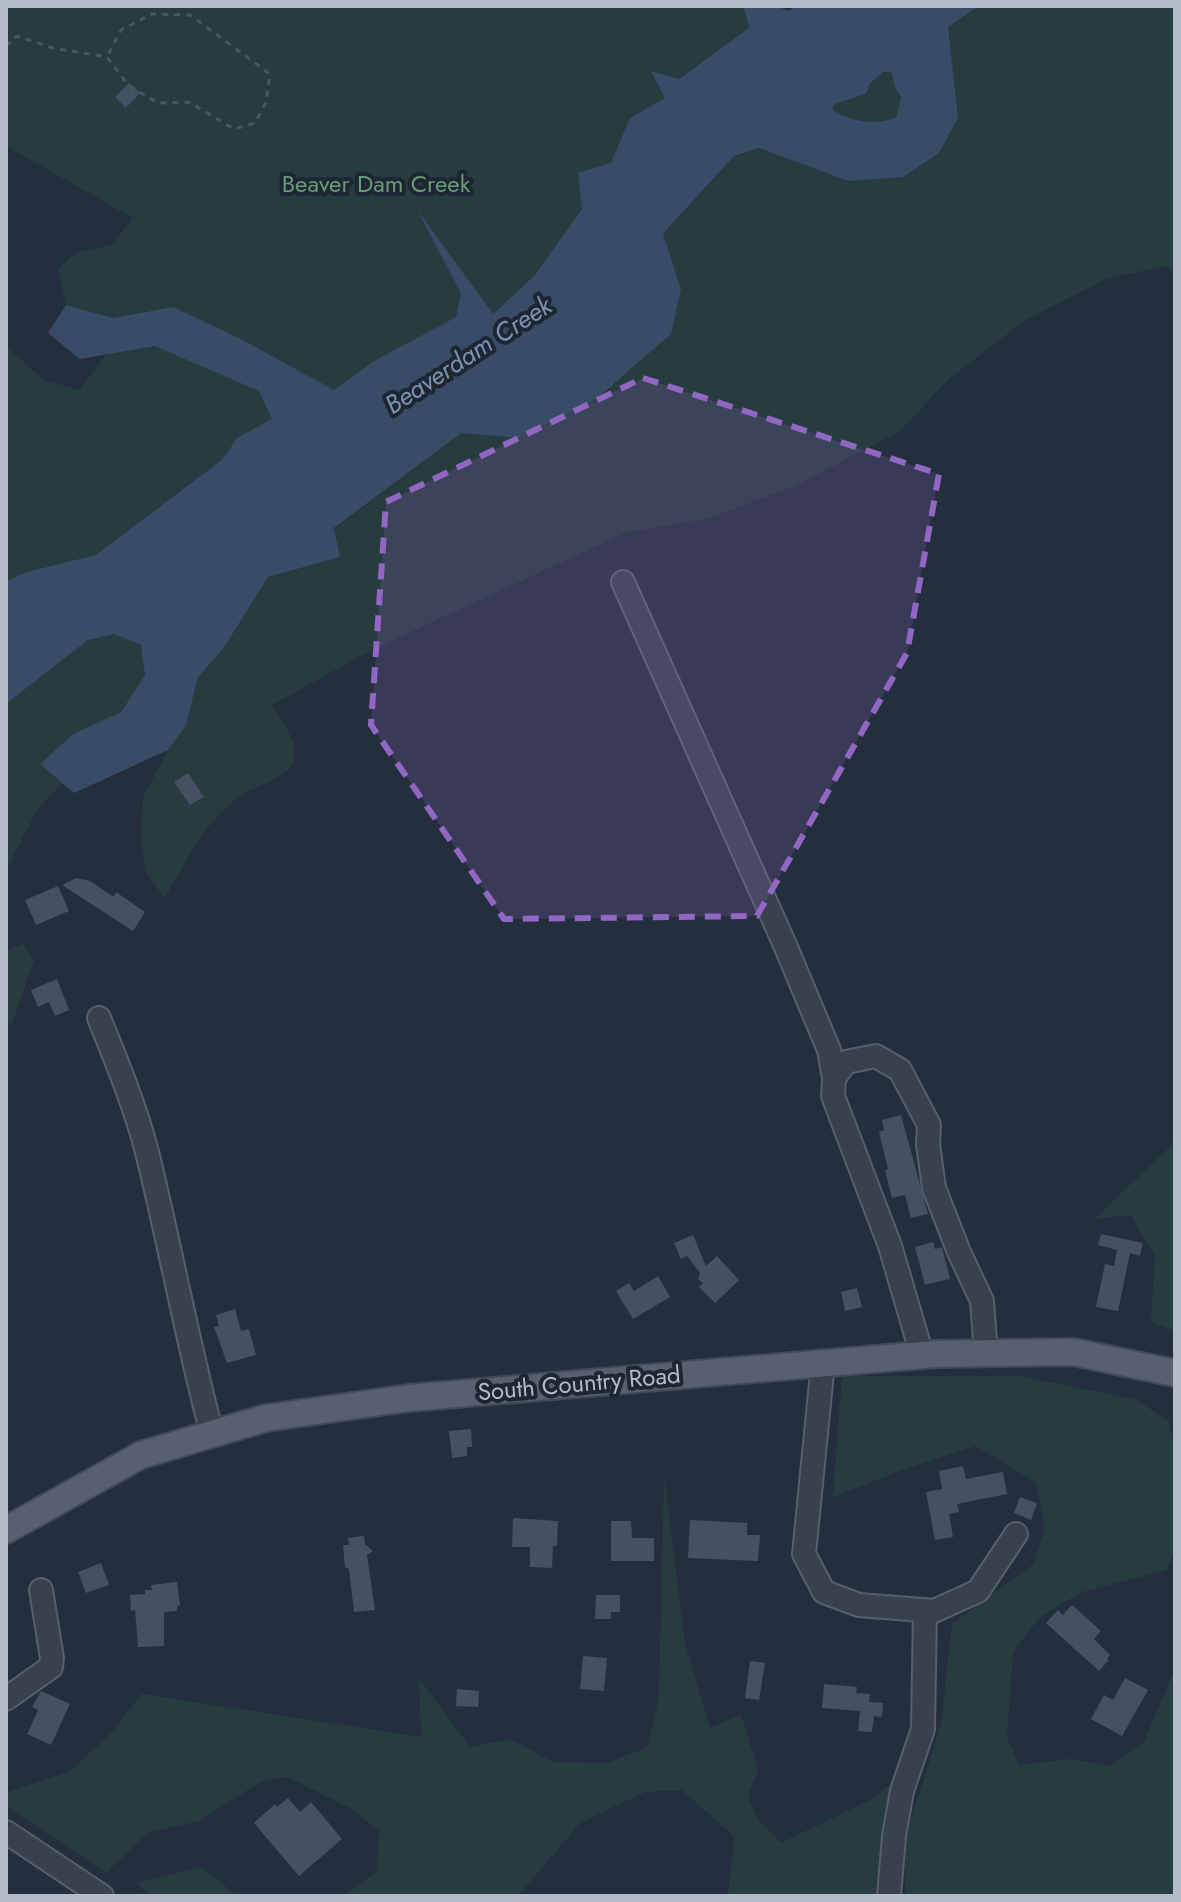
<svg xmlns="http://www.w3.org/2000/svg" width="1181" height="1902" viewBox="0 0 1181 1902" font-family="Jost,sans-serif">
<style>
.green{fill:#263c3f}
.water{fill:#394c67;fill-rule:evenodd}
.building{fill:#455162}
.lines{fill:none;stroke-linecap:round;stroke-linejoin:round}
.minor-casing{stroke:#565f6c;stroke-width:26}
.major-casing{stroke:#414a57;stroke-width:30}
.path{stroke:#44595c;stroke-width:3;stroke-dasharray:6 6;stroke-linecap:butt}
.minor{stroke:#38414e;stroke-width:22}
.major{stroke:#56606e;stroke-width:26}
.marked{fill:#9266c3;fill-opacity:0.2;stroke:#9266c3;stroke-width:6;stroke-dasharray:16 10;stroke-linejoin:round}
.labels{text-anchor:middle;dominant-baseline:central;stroke-width:8;stroke-linejoin:round;paint-order:stroke}
.park-label{font-size:24px;fill:#6b9a76;stroke:#1d2633}
.street-label{font-size:24px;fill:#b4bcc9;stroke:#1d2633}
.water-label{font-size:26px;font-style:italic;fill:#7c92b1;stroke:#1d2633}
</style>
<rect width="100%" height="100%" fill="#242f3e"/>
<path class="green" d="M 6,6 L 757,6 L 744,9 L 749,28 L 679,79 L 666,98 L 630,118 L 648,143 L 555,247 L 535,275 L 498,309 L 463,348 L 104,569 L 6,598 L 6,346 L 44,380 L 80,390 L 106,354 L 155,346 L 173,307 L 113,318 L 66,305 L 58,269 L 75,253 L 111,245 L 133,218 L 6,146 Z
M 979,6 L 1175,6 L 1175,275 L 1165,266 L 1106,279 L 1024,321 L 949,379 L 899,432 L 795,486 L 710,518 L 625,533 L 372,650 L 272,705 C 282,725 302,742 291,766 C 285,778 254,787 243,794 C 206,819 185,861 165,899 L 146,872 L 141,838 L 143,797 L 168,750 L 186,725 L 198,677 L 223,649 L 268,577 L 340,557 L 334,529 L 461,432 L 519,438 L 681,289 L 663,235 L 734,156 L 760,148 L 848,181 L 957,118 L 948,27 Z
M 883,72 L 893,72 L 894,85 L 902,97 L 898,116 C 879,127 850,121 833,110 L 833,104 L 866,94 L 870,85 Z
M 114,634 L 141,645 L 145,675 L 121,712 L 73,734 L 41,765 L 63,783 L 37,810 L 10,863 L 6,864 L 6,704 L 88,640 Z
M 23,944 L 34,960 L 12,1024 L 6,1023 L 6,951 Z
M 1175,1138 L 1175,1331 L 1151,1322 L 1155,1256 L 1130,1215 L 1094,1219 L 1166,1151 Z
M 842,1376 L 1020,1376 L 1135,1399 L 1168,1421 L 1175,1445 L 1175,1549 L 1167,1570 L 1082,1592 L 1040,1617 L 1013,1652 L 1007,1738 L 1019,1765 L 1070,1759 L 1110,1766 L 1144,1742 L 1175,1668 L 1175,1896 L 906,1896 L 903,1846 L 941,1724 L 952,1624 L 1034,1564 L 1045,1527 L 1036,1482 L 976,1446 L 905,1469 L 833,1497 Z
M 664,1477 L 685,1643 L 710,1728 L 741,1715 L 758,1769 L 748,1796 L 758,1820 L 781,1843 L 870,1800 L 894,1781 L 876,1896 L 728,1896 L 735,1837 L 682,1790 L 645,1792 L 580,1823 L 518,1896 L 344,1896 L 377,1871 L 379,1831 L 350,1808 L 288,1777 L 260,1782 L 199,1821 L 147,1833 L 107,1872 L 6,1805 L 6,1793 L 69,1772 L 110,1734 L 142,1694 L 421,1737 L 419,1678 L 470,1747 L 510,1739 L 553,1762 L 607,1763 L 648,1747 L 659,1696 Z
M 202,1867 L 237,1896 L 152,1896 L 136,1883 Z"/>
<path class="water" d="M 757,6 L 776,6 L 789,11 L 796,6 L 979,6 L 948,27 L 958,118 L 939,153 L 903,177 L 848,181 L 759,148 L 734,156 L 663,234 L 681,289 L 671,334 L 595,400 L 519,438 L 461,433 L 334,528 L 340,557 L 268,577 L 223,649 L 198,677 L 186,725 L 168,750 L 74,793 L 40,764 L 73,734 L 121,712 L 145,675 L 141,645 L 114,634 L 88,640 L 6,704 L 6,581 L 27,572 L 96,555 L 223,459 L 237,438 L 272,419 L 259,391 L 155,346 L 80,359 L 48,333 L 66,305 L 113,318 L 173,307 L 241,339 L 334,390 L 374,361 L 456,317 L 461,294 L 418,211 L 493,314 L 535,275 L 582,209 L 578,173 L 611,163 L 630,118 L 665,98 L 651,71 L 679,79 L 749,28 L 744,8 ZM 883,72 L 892,72 L 894,85 L 901,97 L 897,116 C 879,127 850,121 833,110 L 834,104 L 866,94 L 870,84 Z"/>
<path class="building" d="M 129,83 L 140,93 L 126,108 L 115,97 Z
M 188,773 L 204,797 L 190,805 L 174,782 Z
M 76,878 L 90,881 L 114,897 L 116,892 L 145,912 L 133,931 L 62,885 Z
M 58,886 L 69,911 L 36,925 L 25,900 Z
M 57,979 L 69,1010 L 55,1016 L 49,1002 L 38,1007 L 31,990 Z
M 901,1115 L 928,1214 L 911,1218 L 905,1195 L 892,1198 L 885,1170 L 888,1169 L 879,1132 L 884,1130 L 882,1120 Z
M 1101,1234 L 1143,1243 L 1140,1256 L 1130,1253 L 1118,1311 L 1096,1307 L 1105,1264 L 1114,1266 L 1117,1250 L 1098,1245 Z
M 693,1235 L 706,1266 L 717,1256 L 739,1280 L 715,1303 L 699,1287 L 703,1283 L 698,1279 L 700,1273 L 687,1256 L 681,1259 L 674,1243 Z
M 933,1242 L 935,1249 L 942,1247 L 950,1279 L 925,1285 L 915,1247 Z
M 658,1276 L 670,1297 L 633,1319 L 616,1291 L 629,1283 L 634,1291 Z
M 857,1288 L 862,1307 L 845,1311 L 841,1292 Z
M 235,1309 L 241,1331 L 249,1329 L 256,1355 L 227,1363 L 214,1327 L 219,1326 L 216,1315 Z
M 471,1429 L 472,1447 L 467,1447 L 467,1456 L 452,1458 L 449,1431 Z
M 963,1466 L 966,1479 L 1003,1472 L 1007,1494 L 957,1504 L 959,1512 L 949,1514 L 953,1537 L 935,1540 L 926,1492 L 942,1489 L 939,1471 Z
M 1020,1497 L 1037,1503 L 1031,1520 L 1014,1513 Z
M 513,1518 L 558,1521 L 557,1546 L 553,1546 L 552,1568 L 530,1567 L 530,1547 L 512,1547 Z
M 690,1520 L 747,1523 L 747,1535 L 760,1535 L 758,1561 L 688,1558 Z
M 611,1521 L 631,1521 L 632,1538 L 654,1538 L 654,1561 L 611,1561 Z
M 364,1536 L 365,1544 L 373,1551 L 367,1555 L 375,1610 L 354,1612 L 349,1569 L 345,1567 L 343,1545 L 349,1545 L 348,1538 Z
M 101,1563 L 109,1585 L 86,1593 L 78,1572 Z
M 177,1582 L 180,1605 L 177,1606 L 177,1611 L 164,1612 L 164,1646 L 138,1647 L 135,1610 L 131,1611 L 130,1595 L 145,1594 L 145,1590 L 152,1590 L 151,1585 Z
M 596,1595 L 620,1595 L 620,1612 L 611,1612 L 611,1619 L 595,1619 Z
M 1072,1605 L 1101,1631 L 1094,1639 L 1110,1655 L 1107,1659 L 1109,1660 L 1099,1671 L 1046,1623 L 1058,1610 L 1063,1615 Z
M 583,1656 L 607,1658 L 604,1691 L 580,1689 Z
M 750,1661 L 765,1663 L 759,1700 L 745,1698 Z
M 1125,1678 L 1148,1690 L 1122,1736 L 1091,1719 L 1104,1695 L 1113,1700 Z
M 824,1684 L 857,1687 L 856,1693 L 870,1694 L 869,1702 L 883,1703 L 882,1717 L 874,1716 L 872,1732 L 858,1731 L 860,1711 L 822,1708 Z
M 457,1689 L 479,1691 L 478,1707 L 456,1706 Z
M 41,1691 L 70,1704 L 51,1745 L 27,1734 L 38,1710 L 32,1707 Z
M 288,1798 L 300,1812 L 311,1802 L 342,1839 L 299,1876 L 254,1823 L 275,1804 L 277,1807 Z"/>
<g class="lines">
<defs>
<path id="minor" d="M 623,582 L 785,945 L 829,1050 L 834,1078
M 99,1018 C 117,1062 135,1106 147,1152 C 170,1245 187,1340 212,1434
M 922,1355 L 890,1246 L 833,1096 L 834,1078 L 846,1062 L 876,1056 L 900,1070 L 929,1125 L 928,1144 L 934,1188 L 959,1252 L 982,1301 L 986,1354
M 823,1363 L 804,1554 L 824,1592 L 859,1605 L 934,1611 L 978,1591 L 1016,1534
M 6,1699 L 51,1667 L 52,1658 L 41,1590
M 6,1832 L 102,1896
M 889,1896 L 894,1836 L 902,1791 L 923,1729 L 925,1610"/>
<path id="major" d="M 6,1530 L 141,1455 L 266,1418 L 409,1398 L 935,1354 L 1073,1352 L 1175,1373"/>
</defs>
<use href="#minor" class="minor-casing"/>
<use href="#major" class="major-casing"/>
<path class="path" d="M 6,46 L 17,36 L 53,48 L 107,57 L 129,86 L 158,103 L 189,102 L 234,129 L 255,123 L 266,102 L 270,74 L 190,15 L 152,14 L 121,30 L 107,57"/>
<use href="#minor" class="minor"/>
<use href="#major" class="major"/>
</g>
<path class="marked" d="M 643,378 L 939,474 L 907,653 L 757,916 L 504,919 L 371,725 L 386,502 Z"/>
<g class="labels">
<g class="park-label">
<text x="376" y="183">Beaver Dam Creek</text>
</g>
<g class="street-label">
<text transform="translate(579 1383) rotate(-5)">South Country Road</text>
</g>
<g class="water-label">
<text transform="translate(468 355) rotate(-33)">Beaverdam Creek</text>
</g>
</g>
<rect width="1181" height="1902" fill="none" stroke="#b4bcc9" stroke-width="16"/>
</svg>
